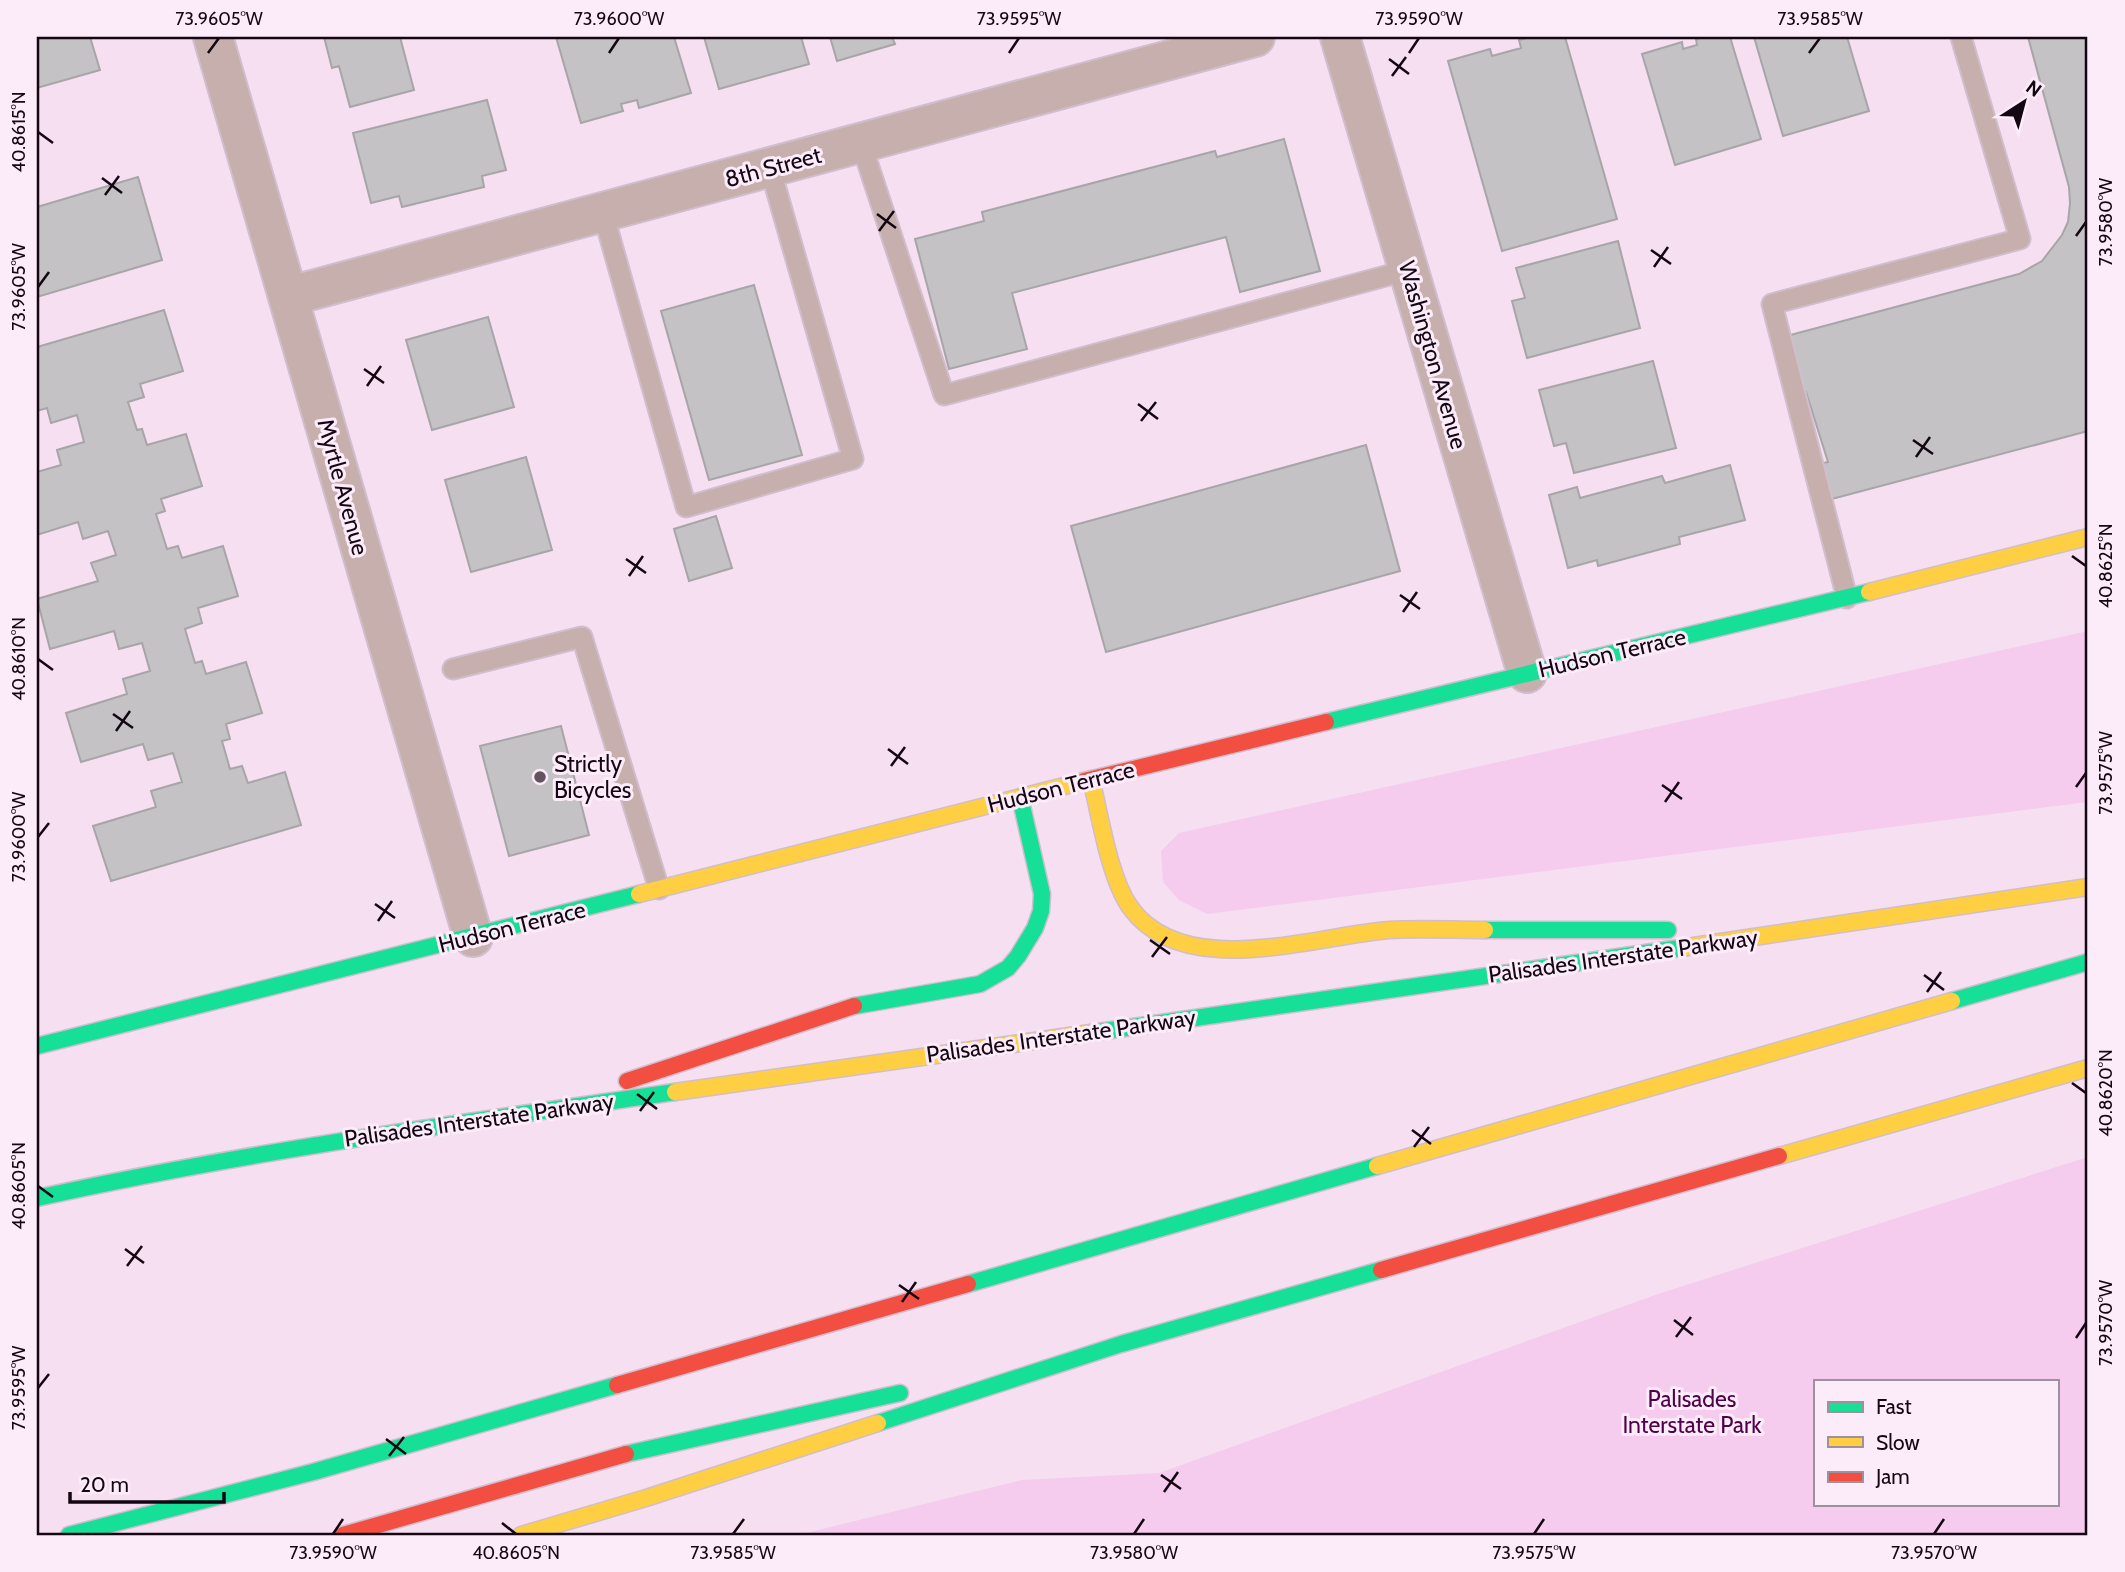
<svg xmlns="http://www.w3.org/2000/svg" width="2125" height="1572" viewBox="0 0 2125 1572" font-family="Cabin,sans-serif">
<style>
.green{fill:#f5cbee;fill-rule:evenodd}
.building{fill:#c4c2c4;stroke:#a8a5a8;stroke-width:2}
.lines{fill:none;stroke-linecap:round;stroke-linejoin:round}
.lane-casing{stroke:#d0becd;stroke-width:23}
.street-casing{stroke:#d0becd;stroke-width:42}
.fast-casing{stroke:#d0becd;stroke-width:19}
.slow-casing{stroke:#d0becd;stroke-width:19}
.jam-casing{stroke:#d0becd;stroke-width:19}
.lane{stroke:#c6afac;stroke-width:19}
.street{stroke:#c6afac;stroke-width:38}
.fast{stroke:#16e098;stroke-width:16}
.slow{stroke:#ffcf43;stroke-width:16}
.jam{stroke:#f24e42;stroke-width:16}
.ticks{fill:none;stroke:#140713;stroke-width:2.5}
.poi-dot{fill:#635361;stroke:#fcecf9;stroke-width:2.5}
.labels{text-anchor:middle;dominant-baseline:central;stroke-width:6;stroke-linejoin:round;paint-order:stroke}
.street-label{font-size:23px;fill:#140713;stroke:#fcecf9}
.poi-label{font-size:23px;fill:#140713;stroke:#fcecf9;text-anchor:start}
.park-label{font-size:23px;fill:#4f0149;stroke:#fcecf9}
.neatline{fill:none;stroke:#140713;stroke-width:2.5}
.ticks-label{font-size:18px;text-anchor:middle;fill:#140713}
</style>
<rect width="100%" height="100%" fill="#f6dff1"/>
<path class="green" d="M 2088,631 L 2088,802 L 1207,914 L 1179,900 L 1163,882 L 1161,851 L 1179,833 Z
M 2088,1157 L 2088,1535 L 798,1535 L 1022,1480 L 1159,1473 L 1661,1293 ZM 1815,1381 L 2057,1381 L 2057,1504 L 1815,1504 Z"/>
<path class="building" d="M 37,37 L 90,37 L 100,70 L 37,88 Z
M 324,37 L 400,37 L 414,90 L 350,107 L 339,66 L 332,68 Z
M 556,37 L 674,37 L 691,93 L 639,108 L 637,100 L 621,104 L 623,111 L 581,123 Z
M 704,37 L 801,37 L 809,64 L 719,89 Z
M 830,37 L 892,37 L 895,44 L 837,61 Z
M 1531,37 L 1565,37 L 1617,219 L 1502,251 L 1448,61 L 1490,49 L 1492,56 L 1521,48 L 1519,40 Z
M 1705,37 L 1730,37 L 1761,139 L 1675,165 L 1642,54 L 1682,42 L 1683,49 L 1697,45 L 1696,39 Z
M 1754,37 L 1847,37 L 1869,111 L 1783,136 Z
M 2028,37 L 2088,37 L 2088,431 L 1828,500 L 1819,464 L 1828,462 L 1806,392 L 1798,394 L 1783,337 L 2019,274 L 2042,261 L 2062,235 L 2068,222 L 2070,203 L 2069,187 Z
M 487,100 L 506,170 L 482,176 L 484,187 L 402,207 L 399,196 L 371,203 L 353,133 Z
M 1284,139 L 1320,271 L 1240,292 L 1226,237 L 1012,293 L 1027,349 L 949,369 L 915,239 L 984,221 L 982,212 L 1215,151 L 1217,157 Z
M 138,177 L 162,260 L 37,297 L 37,207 Z
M 1618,241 L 1640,328 L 1527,358 L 1512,301 L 1525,298 L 1516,268 Z
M 754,285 L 802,455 L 709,480 L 661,311 Z
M 164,310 L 183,371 L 140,384 L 144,397 L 128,402 L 137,430 L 142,429 L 147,445 L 186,434 L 202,486 L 161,499 L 165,511 L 156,514 L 167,549 L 178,546 L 182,558 L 223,546 L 238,596 L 198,608 L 202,623 L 185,629 L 195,663 L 202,661 L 206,674 L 246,662 L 262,713 L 226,724 L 230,739 L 222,741 L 230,769 L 242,766 L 248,783 L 285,772 L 301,825 L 111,881 L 93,826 L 156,807 L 151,791 L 182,782 L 173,753 L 148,760 L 143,744 L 81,762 L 66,713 L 127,694 L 123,679 L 150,671 L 142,643 L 119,649 L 114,631 L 50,649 L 37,599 L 98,581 L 91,563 L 116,555 L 108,531 L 83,539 L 78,522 L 37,535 L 37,472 L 61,465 L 57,450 L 84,442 L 77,415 L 51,423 L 47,408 L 37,411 L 37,347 Z
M 488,317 L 514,407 L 432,430 L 406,340 Z
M 1653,361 L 1676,448 L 1574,473 L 1566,443 L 1554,446 L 1539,390 Z
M 1366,445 L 1400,571 L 1106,652 L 1071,526 Z
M 526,457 L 552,550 L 471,572 L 445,480 Z
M 1730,465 L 1745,520 L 1679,537 L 1680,544 L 1598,566 L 1597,560 L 1568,568 L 1549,495 L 1577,487 L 1580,498 L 1662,476 L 1665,483 Z
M 716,516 L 732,568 L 689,581 L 674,529 Z
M 561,726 L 589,835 L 509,856 L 480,746 Z"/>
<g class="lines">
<defs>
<path id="lane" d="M 861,143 L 944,395 L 1408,270
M 603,213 L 686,507 L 853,459 L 770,168
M 1847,598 L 1772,304 L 2020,239 L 1961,37
M 453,669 L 582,637 L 659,889"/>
<path id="street" d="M 213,37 C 302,336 385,637 473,937
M 1340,37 L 1527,673
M 290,296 L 1255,37"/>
<path id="fast" d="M 1326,722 L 1869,592
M 1485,930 L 1668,930
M 1952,1001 L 2088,962
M 854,1006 L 980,984 L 1008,968 L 1018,956 L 1035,928 L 1041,911 L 1042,894 L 1020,797
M 1091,1033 L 1687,947
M 37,1046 L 639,894
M 37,1198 C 248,1151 461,1123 675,1092
M 968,1284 L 1377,1166
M 878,1423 L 1121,1344 L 1381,1270
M 626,1454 L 900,1393
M 69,1535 L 313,1472 L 617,1385"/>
<path id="slow" d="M 1869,592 L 2088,537
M 1091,779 C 1100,815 1109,877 1130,907 C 1183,982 1314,936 1389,930 C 1420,928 1453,930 1485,930
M 639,894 L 1084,781
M 1687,947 L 2088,887
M 675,1092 L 1091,1033
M 1779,1156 L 2088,1068
M 1377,1166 L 1952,1001
M 521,1535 L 646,1498 L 878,1423"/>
<path id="jam" d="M 1084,781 L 1326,722
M 627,1081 L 854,1006
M 1381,1270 L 1779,1156
M 617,1385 L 968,1284
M 343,1535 L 626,1454"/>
</defs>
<use href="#lane" class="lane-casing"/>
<use href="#street" class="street-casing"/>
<use href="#fast" class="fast-casing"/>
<use href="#slow" class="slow-casing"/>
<use href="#jam" class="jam-casing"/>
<use href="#lane" class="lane"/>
<use href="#street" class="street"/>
<use href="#fast" class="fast"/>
<use href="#slow" class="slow"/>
<use href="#jam" class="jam"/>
</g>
<path class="ticks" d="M 208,53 L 219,38M 609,53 L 619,38M 1009,53 L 1019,38M 1409,53 L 1419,38M 1809,53 L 1820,38M 1389,59 L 1409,74M 1392,76 L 1406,57M 38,132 L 53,143M 102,178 L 122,193M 105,195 L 119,176M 877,214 L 896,228M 879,231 L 894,211M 2076,236 L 2086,222M 1651,250 L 1671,264M 1654,267 L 1668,247M 38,287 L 49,272M 364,369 L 384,383M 367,386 L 381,366M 1138,404 L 1158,419M 1141,421 L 1156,402M 1913,440 L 1933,454M 1916,457 L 1930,437M 2072,556 L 2086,566M 626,559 L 646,573M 629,576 L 643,556M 1400,595 L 1420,609M 1403,612 L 1417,592M 38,659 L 53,670M 113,714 L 133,728M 116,731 L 130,711M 888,749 L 908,764M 891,766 L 905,747M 1662,785 L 1682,799M 2076,787 L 2086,773M 1665,802 L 1679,782M 38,837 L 49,823M 375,904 L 395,918M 378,921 L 392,901M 1150,940 L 1170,954M 1152,957 L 1167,937M 1924,975 L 1944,990M 1927,992 L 1941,972M 2072,1083 L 2086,1093M 637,1094 L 657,1109M 640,1111 L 654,1092M 1412,1130 L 1431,1144M 1414,1147 L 1429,1127M 38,1186 L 53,1197M 125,1249 L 144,1263M 127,1266 L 142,1246M 899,1285 L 919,1299M 902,1302 L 916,1282M 1674,1320 L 1693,1335M 1676,1337 L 1691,1317M 2076,1338 L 2086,1323M 38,1388 L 49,1374M 386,1439 L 406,1454M 389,1456 L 404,1437M 1161,1475 L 1181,1489M 1164,1492 L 1178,1472M 502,1523 L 516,1534M 333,1534 L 343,1519M 733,1534 L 744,1519M 1134,1534 L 1144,1519M 1534,1534 L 1544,1519M 1934,1534 L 1944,1519"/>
<circle class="poi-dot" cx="540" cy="777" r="7"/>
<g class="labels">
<g class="street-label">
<text transform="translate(773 167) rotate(-15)">8th Street</text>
<text transform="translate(1433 355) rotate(74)">Washington Avenue</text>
<text transform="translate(343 487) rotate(75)">Myrtle Avenue</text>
<text transform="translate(1612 653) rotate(-13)">Hudson Terrace</text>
<text transform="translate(1061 787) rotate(-14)">Hudson Terrace</text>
<text transform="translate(512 927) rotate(-14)">Hudson Terrace</text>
<text transform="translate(1623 956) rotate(-8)">Palisades Interstate Parkway</text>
<text transform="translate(1061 1036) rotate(-8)">Palisades Interstate Parkway</text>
<text transform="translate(479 1120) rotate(-8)">Palisades Interstate Parkway</text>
</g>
<g class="poi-label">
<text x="554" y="764">Strictly<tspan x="554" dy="26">Bicycles</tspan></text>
</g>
<g class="park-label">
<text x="1692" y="1399">Palisades<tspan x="1692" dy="26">Interstate Park</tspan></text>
</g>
</g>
<rect width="2125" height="1572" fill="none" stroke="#fcecf9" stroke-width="77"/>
<rect x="1814" y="1380" width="245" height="126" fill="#fcecf9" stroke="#9f909d" stroke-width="2"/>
<rect x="1828" y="1402" width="35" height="10" fill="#16e098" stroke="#9f909d" stroke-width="2"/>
<text x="1876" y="1414" font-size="21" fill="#140713">Fast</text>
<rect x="1828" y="1437" width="35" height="10" fill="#ffcf43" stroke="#9f909d" stroke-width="2"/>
<text x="1876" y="1450" font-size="21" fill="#140713">Slow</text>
<rect x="1828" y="1472" width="35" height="10" fill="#f24e42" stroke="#9f909d" stroke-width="2"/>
<text x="1876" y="1484" font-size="21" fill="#140713">Jam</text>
<g transform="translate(2024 102) rotate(36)" stroke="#fcecf9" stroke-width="5" paint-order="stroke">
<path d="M0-5L12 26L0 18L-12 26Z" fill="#140713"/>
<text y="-10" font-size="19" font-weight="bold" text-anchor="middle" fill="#140713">N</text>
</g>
<path d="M70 1492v10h154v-10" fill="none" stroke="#140713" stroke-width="3.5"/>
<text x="80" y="1492" font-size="21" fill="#140713" stroke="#fcecf9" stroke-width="5" paint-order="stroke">20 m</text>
<rect x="38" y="38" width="2048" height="1496" class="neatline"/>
<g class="ticks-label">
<text x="219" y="25">73.9605°W</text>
<text x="619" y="25">73.9600°W</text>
<text x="1019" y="25">73.9595°W</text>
<text x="1419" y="25">73.9590°W</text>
<text x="1820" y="25">73.9585°W</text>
<text transform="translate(19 132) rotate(-90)" y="6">40.8615°N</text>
<text transform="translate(2106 222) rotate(-90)" y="6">73.9580°W</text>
<text transform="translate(19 287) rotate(-90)" y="6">73.9605°W</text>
<text transform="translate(2106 566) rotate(-90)" y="6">40.8625°N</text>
<text transform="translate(19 659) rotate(-90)" y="6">40.8610°N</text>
<text transform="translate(2106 773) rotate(-90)" y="6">73.9575°W</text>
<text transform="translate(19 837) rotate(-90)" y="6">73.9600°W</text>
<text transform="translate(2106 1093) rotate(-90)" y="6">40.8620°N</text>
<text transform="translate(19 1186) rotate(-90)" y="6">40.8605°N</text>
<text transform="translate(2106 1323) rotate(-90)" y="6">73.9570°W</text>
<text transform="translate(19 1388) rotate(-90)" y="6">73.9595°W</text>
<text x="333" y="1559">73.9590°W</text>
<text x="516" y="1559">40.8605°N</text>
<text x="733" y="1559">73.9585°W</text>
<text x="1134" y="1559">73.9580°W</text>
<text x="1534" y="1559">73.9575°W</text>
<text x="1934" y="1559">73.9570°W</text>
</g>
</svg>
